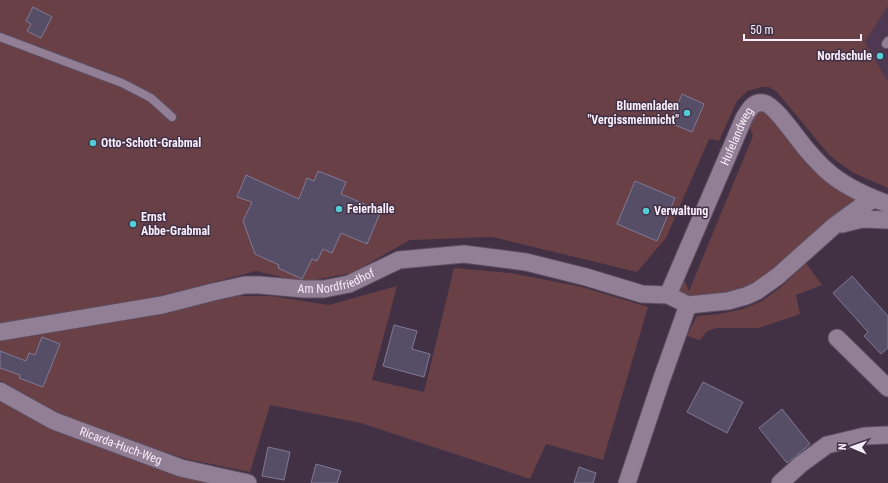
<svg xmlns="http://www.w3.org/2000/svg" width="888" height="483" viewBox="0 0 888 483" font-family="'Roboto Condensed',sans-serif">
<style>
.built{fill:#4e3852}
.green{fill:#684046}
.building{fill:#564e67;stroke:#817995}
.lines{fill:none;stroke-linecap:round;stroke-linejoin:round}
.service-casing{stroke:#5e4f61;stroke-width:10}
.minor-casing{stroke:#5e4f61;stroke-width:19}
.service{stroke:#927e95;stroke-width:8}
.minor{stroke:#927e95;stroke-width:17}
.poi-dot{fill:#52ccd6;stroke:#423145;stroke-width:1.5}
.labels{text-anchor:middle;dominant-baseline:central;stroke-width:3;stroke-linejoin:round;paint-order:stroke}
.poi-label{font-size:12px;font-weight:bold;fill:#f8edfa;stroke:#423145;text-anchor:start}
.street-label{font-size:12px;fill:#f8edfa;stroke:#423145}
</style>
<rect width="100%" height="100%" fill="#423145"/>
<path class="built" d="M 888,6 L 888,82 L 865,42 Z"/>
<path class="green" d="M 0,0 L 888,0 L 888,6 L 865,42 L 888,82 L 888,188 L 854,173 L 835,160 L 825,150 L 777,92 L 769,87 L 762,87 L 747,91 L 737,101 L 719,141 L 709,139 L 666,238 L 637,272 L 492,237 L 410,240 L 352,273 L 302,282 L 256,271 L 157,297 L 0,324 Z
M 767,111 L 856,199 L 769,275 L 739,289 L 704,297 L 689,298 L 680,292 L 680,286 L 683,277 L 689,291 L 753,136 L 747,120 L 755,112 Z
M 806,263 L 822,285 L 796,295 L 800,314 L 759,328 L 717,328 L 707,331 L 700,340 L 687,336 L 697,316 L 719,314 L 743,309 L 762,301 L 781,287 Z
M 454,268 L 511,273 L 582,287 L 648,307 L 603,460 L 546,444 L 530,479 L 361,423 L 270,405 L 250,472 L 187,459 L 124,439 L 60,415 L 0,380 L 0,340 L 188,306 L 238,296 L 271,296 L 329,305 L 397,286 L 372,380 L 424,392 Z
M 0,399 L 217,483 L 0,483 Z"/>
<path class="building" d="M 33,7 L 52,17 L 41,38 L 27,31 L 31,24 L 26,21 Z
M 682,94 L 704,104 L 692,132 L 670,123 Z
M 318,171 L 346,182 L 341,194 L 381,211 L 367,244 L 341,233 L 332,253 L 323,249 L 317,261 L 312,259 L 302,279 L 278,268 L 279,265 L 255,254 L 243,221 L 252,202 L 237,197 L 246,175 L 299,199 L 307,178 L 314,181 Z
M 635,181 L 675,198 L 657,241 L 617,224 Z
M 852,276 L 888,316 L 888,348 L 881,354 L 864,336 L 868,332 L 833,293 Z
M 394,325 L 417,331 L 412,349 L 430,354 L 424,377 L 383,366 Z
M 42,337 L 60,344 L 43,387 L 19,378 L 20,375 L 0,368 L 0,351 L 26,361 L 29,353 L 35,355 Z
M 703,382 L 743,402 L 727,433 L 687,412 Z
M 782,409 L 810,444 L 787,463 L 759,428 Z
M 268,447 L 290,452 L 284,480 L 262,476 Z
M 316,464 L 341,471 L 337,483 L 311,483 Z
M 579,467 L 596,473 L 593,483 L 574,483 Z"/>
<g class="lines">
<defs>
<path id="service" d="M 0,37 L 122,83 L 151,98 L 172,117
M 886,44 L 888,41"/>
<g id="minor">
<path d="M 842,224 L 862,219 L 888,220"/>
<path id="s1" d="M 668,295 L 744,118 C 749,110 753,101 764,103 C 775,105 798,140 807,150 C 813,157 819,164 826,170 C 843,186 866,196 888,204"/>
<path id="s2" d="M 0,332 L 162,305 L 213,292 L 245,285 L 260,285 L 304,289 L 324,289 L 349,284 L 399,260 L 464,254 L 526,262 L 586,277 L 642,294 L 668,295 L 688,305 L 728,301 L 746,296 L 757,291 L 778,276 L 834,226 L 860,207 L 874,199"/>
<path d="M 837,338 L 888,388"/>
<path id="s3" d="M 0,391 L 54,421 L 181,468 L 248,483"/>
<path d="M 627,483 L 661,381 L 688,305"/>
<path d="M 780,483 L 801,464 L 827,445 L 865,436 L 888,435"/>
</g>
</defs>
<use href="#service" class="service-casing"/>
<use href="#minor" class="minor-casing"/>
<use href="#service" class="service"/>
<use href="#minor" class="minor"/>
</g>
<g class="poi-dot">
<circle cx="880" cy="56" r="4"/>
<circle cx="687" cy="113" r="4"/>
<circle cx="93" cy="143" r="4"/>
<circle cx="339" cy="209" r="4"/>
<circle cx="646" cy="211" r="4"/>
<circle cx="133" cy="224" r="4"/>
</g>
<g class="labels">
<g class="poi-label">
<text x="872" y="56" text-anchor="end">Nordschule</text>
<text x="679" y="106" text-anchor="end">Blumenladen<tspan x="679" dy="14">"Vergissmeinnicht"</tspan></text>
<text x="101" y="143">Otto-Schott-Grabmal</text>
<text x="347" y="209">Feierhalle</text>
<text x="654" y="211">Verwaltung</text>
<text x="141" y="217">Ernst<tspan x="141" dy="14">Abbe-Grabmal</tspan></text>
</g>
<g class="street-label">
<text stroke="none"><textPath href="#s1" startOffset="173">Hufelandweg</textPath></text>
<text stroke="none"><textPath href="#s2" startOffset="342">Am Nordfriedhof</textPath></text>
<text stroke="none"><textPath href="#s3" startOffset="133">Ricarda-Huch-Weg</textPath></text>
</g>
</g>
<g transform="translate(852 447) rotate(272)" stroke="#423145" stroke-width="3" paint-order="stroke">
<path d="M0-3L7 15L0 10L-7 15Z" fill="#f8edfa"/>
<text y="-6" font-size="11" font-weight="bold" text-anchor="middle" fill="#f8edfa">N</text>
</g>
<path d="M744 34v6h117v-6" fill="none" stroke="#f8edfa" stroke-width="2"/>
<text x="750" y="34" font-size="12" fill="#f8edfa" stroke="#423145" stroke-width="3" paint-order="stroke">50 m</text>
</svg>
